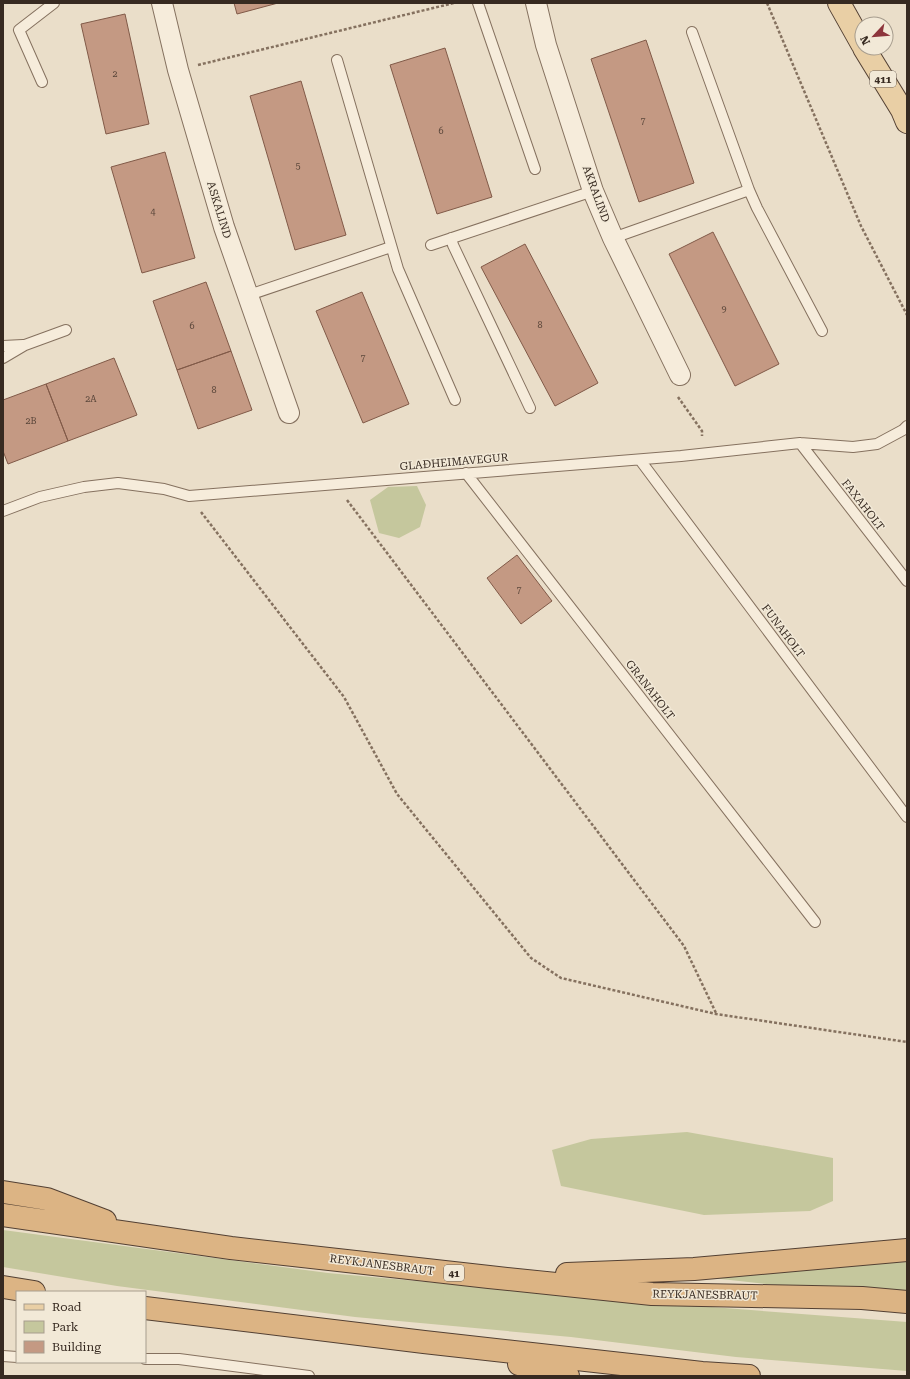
<svg xmlns="http://www.w3.org/2000/svg" width="910" height="1379" viewBox="0 0 910 1379" font-family="'Roboto Serif',serif">
<style>
.green{fill:#c5c79d}
.building{fill:#c49983;stroke:#815a48}
.lines{fill:none;stroke-linecap:round;stroke-linejoin:round}
.service-casing{stroke:#85715f;stroke-width:12}
.minor-casing{stroke:#85715f;stroke-width:22}
.primary-casing{stroke:#534033;stroke-width:24}
.trunk-casing{stroke:#534033;stroke-width:24}
.path{stroke:#85715f;stroke-width:2.5;stroke-dasharray:3 2;stroke-linecap:butt}
.service{stroke:#f6ecdb;stroke-width:10}
.minor{stroke:#f6ecdb;stroke-width:20}
.primary{stroke:#e9cfa5;stroke-width:22}
.trunk{stroke:#dcb484;stroke-width:22}
.labels{text-anchor:middle;dominant-baseline:central;stroke-width:3;stroke-linejoin:round;paint-order:stroke}
.number-label{font-size:9px;fill:#5a463a}
.shield{fill:#f2e9d7;stroke:#6f6358;stroke-width:1}
.shield-label{font-size:10px;font-weight:bold;fill:#372a21}
.street-label{font-size:11px;fill:#372a21;stroke:#f2e9d7}
</style>
<rect width="100%" height="100%" fill="#eadec9"/>
<path class="green" d="M 417,486 L 426,505 L 420,527 L 399,538 L 379,533 L 370,500 L 388,487 Z
M 687,1132 L 833,1158 L 833,1201 L 810,1211 L 704,1215 L 561,1186 L 552,1150 L 591,1139 Z
M 3,1230 L 328,1273 L 659,1303 L 907,1322 L 907,1371 L 736,1357 L 571,1337 L 355,1317 L 117,1286 L 3,1267 Z
M 907,1262 L 907,1298 L 857,1294 L 703,1277 L 709,1271 Z"/>
<path class="building" d="M 234,3 L 278,3 L 237,14 Z
M 125,14 L 149,124 L 106,134 L 81,24 Z
M 646,40 L 694,183 L 639,202 L 591,59 Z
M 445,48 L 492,197 L 437,214 L 390,65 Z
M 301,81 L 346,235 L 295,250 L 250,96 Z
M 165,152 L 195,258 L 142,273 L 111,167 Z
M 713,232 L 779,364 L 735,386 L 669,254 Z
M 525,244 L 598,383 L 555,406 L 481,267 Z
M 206,282 L 231,351 L 177,370 L 153,301 Z
M 362,292 L 409,404 L 363,423 L 316,311 Z
M 231,351 L 252,410 L 198,429 L 177,370 Z
M 114,358 L 137,415 L 68,441 L 46,384 Z
M 46,384 L 68,441 L 8,464 L 3,451 L 3,400 Z
M 517,555 L 552,601 L 521,624 L 487,578 Z"/>
<g class="lines">
<defs>
<path id="service" d="M 478,3 L 535,169
M 692,32 L 749,190 L 757,208 L 822,331
M 337,60 L 398,269 L 455,400
M 42,82 L 19,30 L 54,3
M 451,238 L 453,245 L 530,408
M 613,238 L 749,190
M 431,245 L 593,191
M 249,295 L 391,247
M 3,346 L 23,345
M 3,358 L 25,345 L 66,330
M 800,443 L 907,581
M 640,460 L 907,817
M 466,473 L 815,922
M 3,511 L 40,497 L 84,487 L 118,483 L 164,489 L 189,496 L 681,456 L 800,443 L 853,447 L 877,444 L 903,430 L 907,426
M 3,1356 L 17,1357
M 145,1359 L 179,1359 L 309,1376"/>
<path id="minor" d="M 162,3 L 178,70 L 224,227 L 289,413
M 536,3 L 546,45 L 593,191 L 613,238 L 680,375"/>
<path id="primary" d="M 839,3 L 862,44
M 864,48 L 902,110 L 907,122"/>
<path id="trunk" d="M 3,1192 L 47,1199 L 105,1221
M 3,1215 L 231,1248 L 489,1277 L 652,1294 L 862,1298 L 907,1302
M 567,1274 L 694,1269 L 907,1250
M 3,1287 L 34,1292
M 145,1308 L 424,1342 L 702,1373 L 749,1376
M 519,1364 L 568,1376"/>
</defs>
<use href="#service" class="service-casing"/>
<use href="#minor" class="minor-casing"/>
<use href="#primary" class="primary-casing"/>
<use href="#trunk" class="trunk-casing"/>
<path class="path" d="M 767,3 L 861,226 L 907,315
M 198,65 L 454,3
M 678,397 L 702,431 L 702,436
M 347,500 L 684,946 L 716,1013
M 201,512 L 344,697 L 397,794 L 531,958 L 561,978 L 716,1014 L 907,1042"/>
<use href="#service" class="service"/>
<use href="#minor" class="minor"/>
<use href="#primary" class="primary"/>
<use href="#trunk" class="trunk"/>
</g>
<g class="labels">
<g class="number-label">
<text x="115" y="74">2</text>
<text x="643" y="121">7</text>
<text x="441" y="131">6</text>
<text x="298" y="166">5</text>
<text x="153" y="212">4</text>
<text x="724" y="309">9</text>
<text x="540" y="325">8</text>
<text x="192" y="326">6</text>
<text x="363" y="358">7</text>
<text x="214" y="390">8</text>
<text x="91" y="399">2A</text>
<text x="31" y="421">2B</text>
<text x="519" y="590">7</text>
</g>
<g class="shield">
<rect x="870" y="71" width="26" height="16" rx="3"/>
<rect x="444" y="1265" width="20" height="16" rx="3"/>
</g>
<g class="shield-label">
<text x="883" y="79">411</text>
<text x="454" y="1273">41</text>
</g>
<g class="street-label">
<text transform="translate(596 194) rotate(70)">AKRALIND</text>
<text transform="translate(219 210) rotate(73)">ASKALIND</text>
<text transform="translate(454 462) rotate(-5)">GLAÐHEIMAVEGUR</text>
<text transform="translate(863 505) rotate(52)">FAXAHOLT</text>
<text transform="translate(783 631) rotate(53)">FUNAHOLT</text>
<text transform="translate(650 690) rotate(52)">GRANAHOLT</text>
<text transform="translate(382 1265) rotate(7)">REYKJANESBRAUT</text>
<text transform="translate(705 1295) rotate(1)">REYKJANESBRAUT</text>
</g>
</g>
<rect width="910" height="1379" fill="none" stroke="#372a21" stroke-width="8"/>
<rect x="16" y="1291" width="130" height="72" fill="#f2e9d7" stroke="#a79d8e"/>
<rect x="24" y="1304" width="20" height="6" fill="#e9cfa5" stroke="#a79d8e"/>
<text x="52" y="1311" font-size="12" fill="#372a21">Road</text>
<rect x="24" y="1321" width="20" height="12" fill="#c5c79d" stroke="#a79d8e"/>
<text x="52" y="1331" font-size="12" fill="#372a21">Park</text>
<rect x="24" y="1341" width="20" height="12" fill="#c49983" stroke="#a79d8e"/>
<text x="52" y="1351" font-size="12" fill="#372a21">Building</text>
<g transform="translate(874 36) rotate(244)"><circle r="19" fill="#f2e9d7" stroke="#a79d8e"/>
<path d="M0-3L7 15L0 10L-7 15Z" fill="#8d353c"/>
<text y="-6" font-size="11" font-weight="bold" text-anchor="middle" fill="#372a21">N</text>
</g>
</svg>
